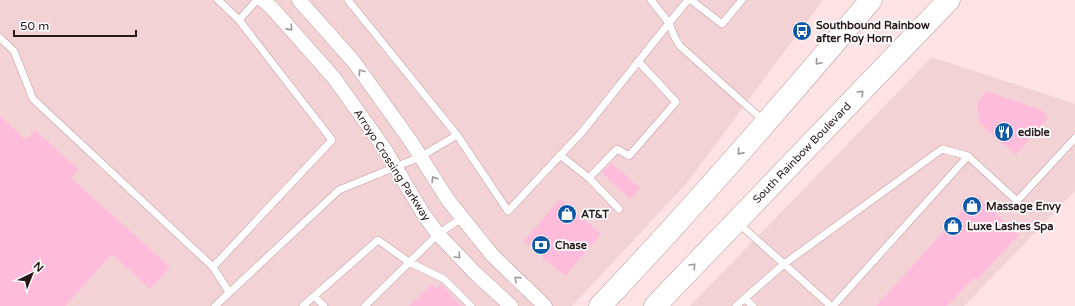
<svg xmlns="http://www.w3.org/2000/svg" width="1075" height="306" viewBox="0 0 1075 306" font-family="'Varela Round',sans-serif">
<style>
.built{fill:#f2d2d4}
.building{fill:#febcda}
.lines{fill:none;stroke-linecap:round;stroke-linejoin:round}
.lane-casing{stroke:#c39a9d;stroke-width:8}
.street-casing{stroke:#c39a9d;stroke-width:15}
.primary-casing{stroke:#c39a9d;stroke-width:23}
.lane{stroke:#fff;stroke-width:7}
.street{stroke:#fff;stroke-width:14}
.primary{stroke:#fff;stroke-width:22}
.oneway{stroke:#9e9798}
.labels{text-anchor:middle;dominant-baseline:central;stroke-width:3.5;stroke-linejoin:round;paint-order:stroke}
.poi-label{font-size:11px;font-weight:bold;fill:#271819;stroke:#fff;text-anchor:start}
.street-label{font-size:11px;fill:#271819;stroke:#fff}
</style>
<rect width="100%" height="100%" fill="#fee3e4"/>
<path class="built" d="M 0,0 L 823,0 L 686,184 L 572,306 L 0,306 Z
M 932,57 L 1075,104 L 1075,191 L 964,306 L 690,306 Z"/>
<path class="building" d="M 987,91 L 1041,110 L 1048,117 L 1016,155 L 980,124 L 977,103 Z
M 0,116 L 26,140 L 35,130 L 79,170 L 71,178 L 170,267 L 150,289 L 112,254 L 65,306 L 0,306 Z
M 611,163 L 640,188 L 630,199 L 602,173 Z
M 976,195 L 1019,235 L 977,280 L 974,278 L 947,306 L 876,306 Z
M 560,199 L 601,234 L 565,276 L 524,241 Z
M 432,284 L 436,289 L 441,284 L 461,306 L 409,306 Z"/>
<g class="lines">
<defs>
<path id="lane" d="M 218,0 L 239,20
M 348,0 L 457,135 L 508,211 L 582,132 L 669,23 L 688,0
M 651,0 L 669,23 L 675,38 L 680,46 L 765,122
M 691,0 L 722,24 L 742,0
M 0,38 L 14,51 L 33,99 L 213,267 L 229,292
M 560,155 L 589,178 L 619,209
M 589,178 L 617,149 L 629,156 L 676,102 L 638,61
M 737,222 L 831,306
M 213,267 L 332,140 L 239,20 L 257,0
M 314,296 L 324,306
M 745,299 L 753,306
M 215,306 L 339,190 L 420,157 L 457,135
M 303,306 L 378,240 L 409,262 L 444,279 L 471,306
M 365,306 L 438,234 L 462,218
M 736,306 L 784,264 L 942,149 L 968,156
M 833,306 L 968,156 L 1017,201 L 1075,138"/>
<path id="street" d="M 263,0 L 272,8 L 334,78 L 384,148 L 424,215 L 438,234 L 475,273 L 511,306
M 299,0 L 354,62 L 410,140 L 448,200 L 493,256 L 545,306"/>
<path id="primary" d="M 600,306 C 694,207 783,104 871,0
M 655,306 L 949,0"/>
</defs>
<use href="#lane" class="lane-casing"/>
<use href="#street" class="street-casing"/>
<use href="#primary" class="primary-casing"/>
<use href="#lane" class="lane"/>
<use href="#street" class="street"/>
<use href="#primary" class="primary"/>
</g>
<defs><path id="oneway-chevron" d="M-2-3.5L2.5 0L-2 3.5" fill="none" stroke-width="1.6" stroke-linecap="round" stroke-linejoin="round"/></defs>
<g class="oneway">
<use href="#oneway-chevron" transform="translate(290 28) rotate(48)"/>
<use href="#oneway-chevron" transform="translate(818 62) rotate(130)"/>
<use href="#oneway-chevron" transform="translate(361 72) rotate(-126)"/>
<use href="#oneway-chevron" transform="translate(861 93) rotate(-46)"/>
<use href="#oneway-chevron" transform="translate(740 152) rotate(132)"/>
<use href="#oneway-chevron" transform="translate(434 179) rotate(-122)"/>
<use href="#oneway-chevron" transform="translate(458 256) rotate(46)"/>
<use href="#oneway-chevron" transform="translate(693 266) rotate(-47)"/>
<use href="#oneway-chevron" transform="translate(517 279) rotate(-136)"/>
</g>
<defs>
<symbol id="bus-disc" viewBox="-11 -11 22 22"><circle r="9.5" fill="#0e58a8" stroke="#fff"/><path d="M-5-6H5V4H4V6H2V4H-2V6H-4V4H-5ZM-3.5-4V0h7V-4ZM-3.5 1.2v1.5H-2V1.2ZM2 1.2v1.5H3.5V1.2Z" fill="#fff"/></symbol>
<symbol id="restaurant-disc" viewBox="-11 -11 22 22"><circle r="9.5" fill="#0e58a8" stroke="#fff"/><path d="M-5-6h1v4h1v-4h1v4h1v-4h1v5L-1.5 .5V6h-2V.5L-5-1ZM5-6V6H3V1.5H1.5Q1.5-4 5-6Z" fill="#fff"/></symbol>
<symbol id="shop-disc" viewBox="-11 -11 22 22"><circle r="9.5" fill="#0e58a8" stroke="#fff"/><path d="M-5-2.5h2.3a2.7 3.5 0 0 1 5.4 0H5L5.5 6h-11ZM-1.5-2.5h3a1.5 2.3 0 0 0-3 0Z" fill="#fff"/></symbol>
<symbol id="bank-disc" viewBox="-11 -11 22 22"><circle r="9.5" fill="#0e58a8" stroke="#fff"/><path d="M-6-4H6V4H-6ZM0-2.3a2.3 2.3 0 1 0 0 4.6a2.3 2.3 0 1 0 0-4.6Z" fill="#fff"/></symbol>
</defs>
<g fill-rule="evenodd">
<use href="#bus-disc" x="791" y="20" width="22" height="22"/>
<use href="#restaurant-disc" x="993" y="121" width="22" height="22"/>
<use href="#shop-disc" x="961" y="195" width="22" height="22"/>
<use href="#shop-disc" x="556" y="203" width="22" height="22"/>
<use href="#shop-disc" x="942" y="215" width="22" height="22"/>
<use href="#bank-disc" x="530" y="234" width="22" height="22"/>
</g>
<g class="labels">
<g class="poi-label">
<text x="816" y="25">Southbound Rainbow<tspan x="816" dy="13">after Roy Horn</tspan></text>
<text x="1018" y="132">edible</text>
<text x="986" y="206">Massage Envy</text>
<text x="581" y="214">AT&amp;T</text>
<text x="967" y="226">Luxe Lashes Spa</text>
<text x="555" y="245">Chase</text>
</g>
<g class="street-label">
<text transform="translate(802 153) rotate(-46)">South Rainbow Boulevard</text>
<text transform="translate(392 165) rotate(57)">Arroyo Crossing Parkway</text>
</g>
</g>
<g transform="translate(32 274) rotate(43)" stroke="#ffffff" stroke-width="3" paint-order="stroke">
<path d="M0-3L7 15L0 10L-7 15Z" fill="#271819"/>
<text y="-6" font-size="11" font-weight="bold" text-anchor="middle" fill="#271819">N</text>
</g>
<path d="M14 30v6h122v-6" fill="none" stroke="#271819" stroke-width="2"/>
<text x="20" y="30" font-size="12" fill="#271819" stroke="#ffffff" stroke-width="3" paint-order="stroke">50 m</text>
</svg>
